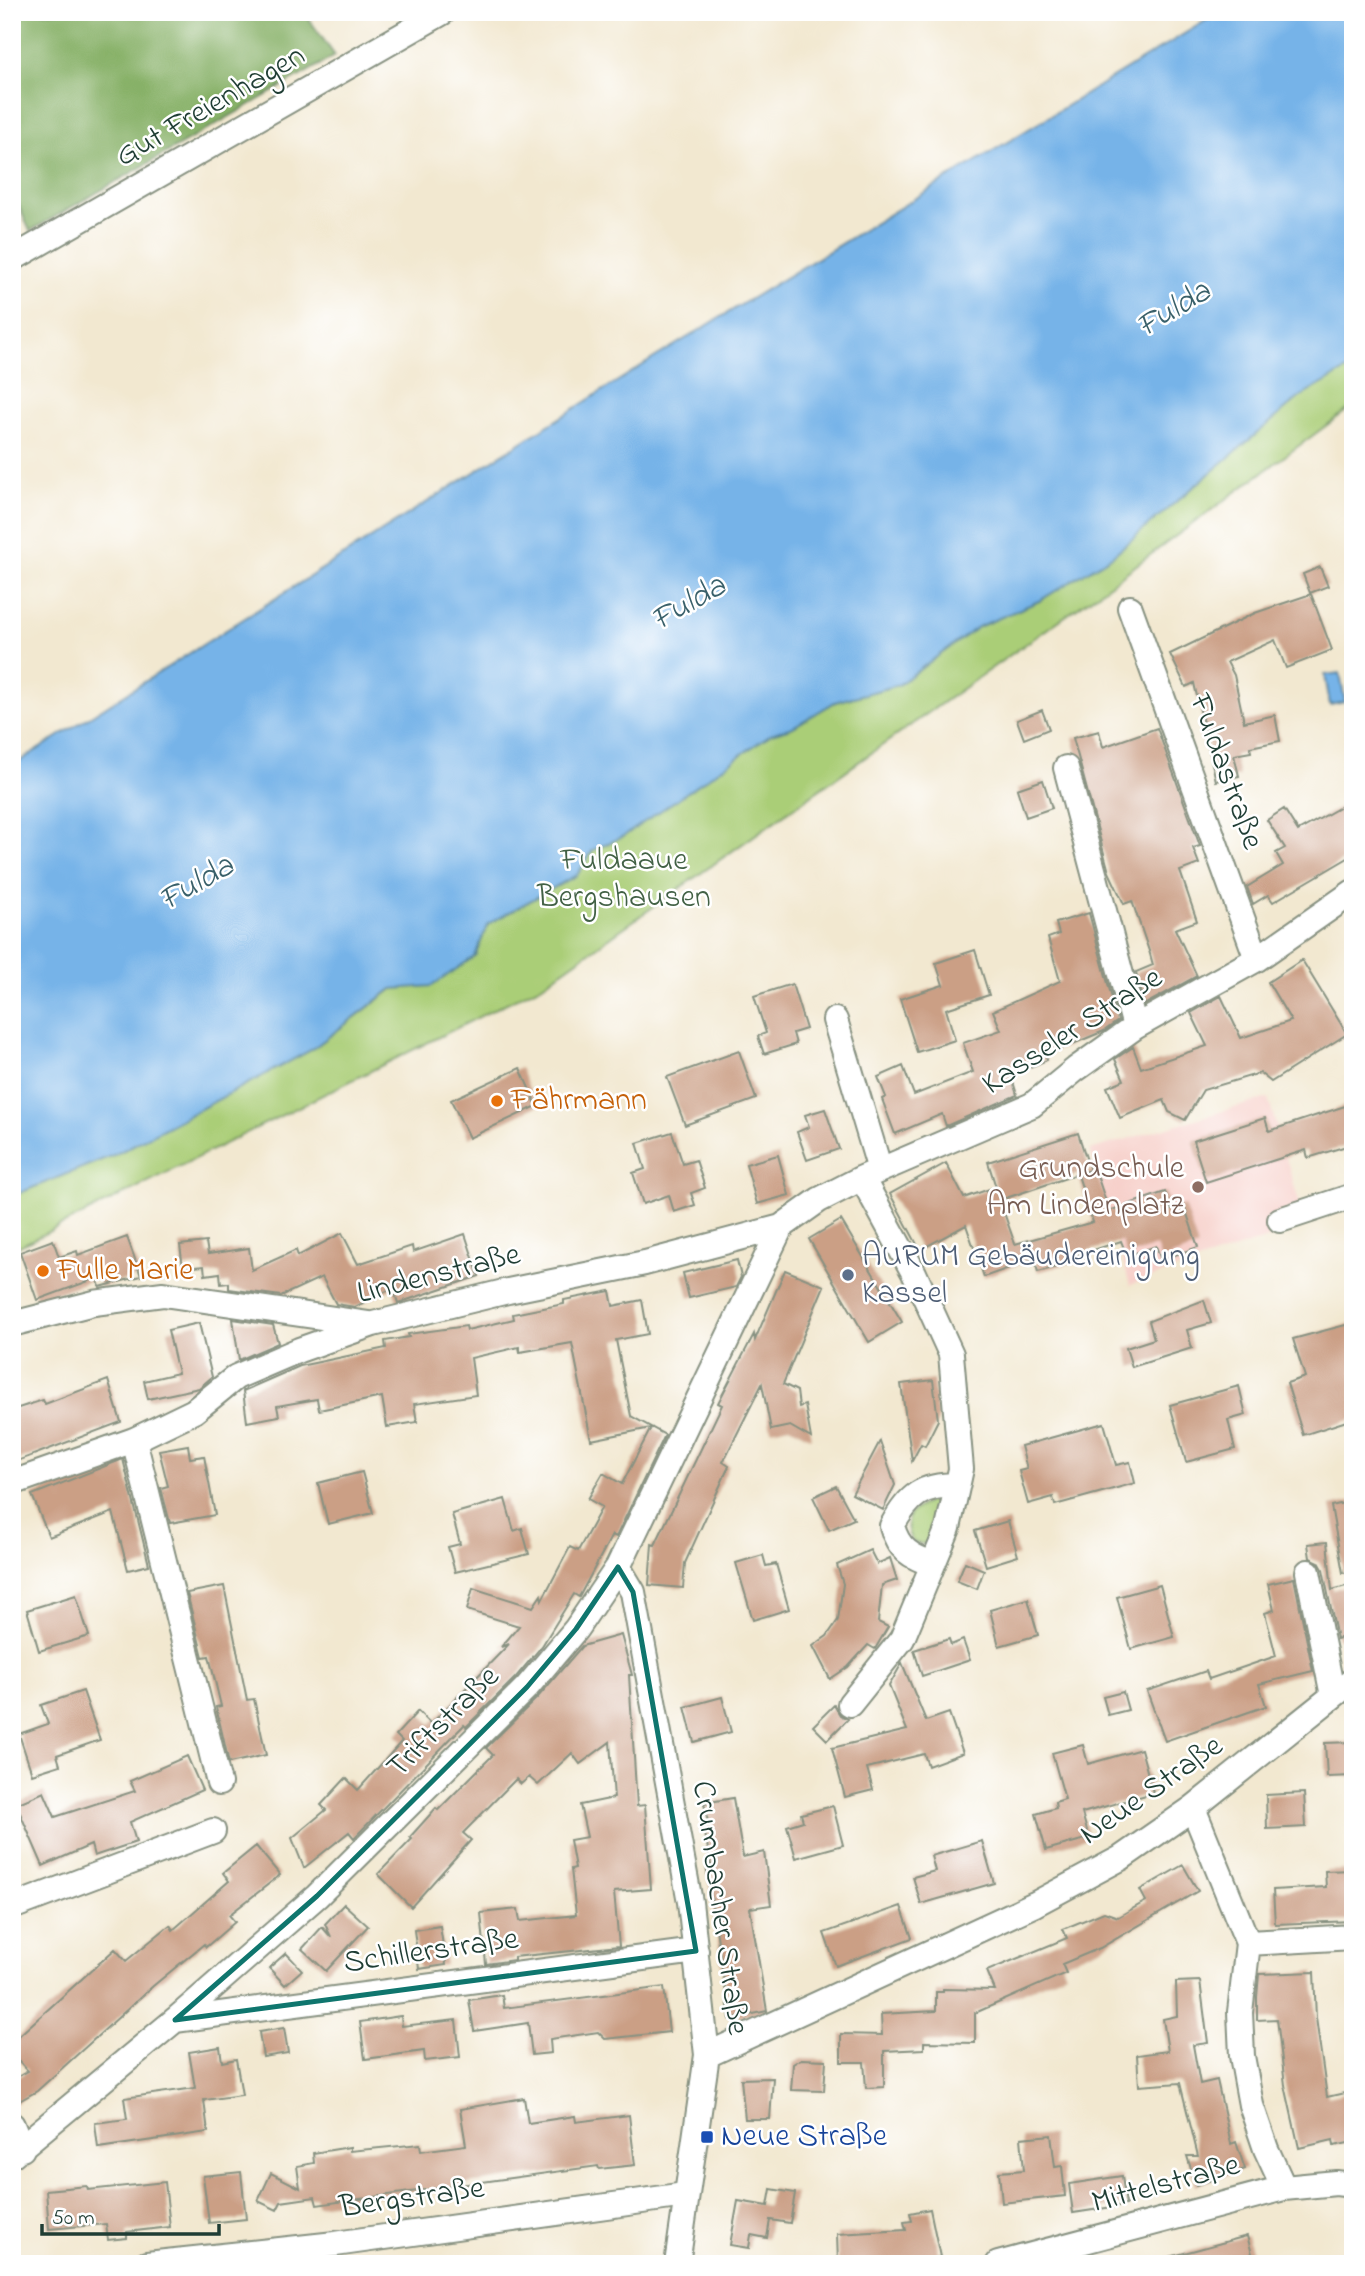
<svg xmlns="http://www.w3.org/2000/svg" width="1365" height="2276" viewBox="0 0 1365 2276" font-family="'Indie Flower',sans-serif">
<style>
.built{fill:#f7d0ca}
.green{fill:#aace77;stroke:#648656;stroke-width:2}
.forest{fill:#87b168;stroke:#53774e;stroke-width:2}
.water{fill:#76b3e8;stroke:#4a788e;stroke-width:2}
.building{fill:#cb9f85}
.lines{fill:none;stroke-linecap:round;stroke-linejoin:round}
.minor-casing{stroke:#889282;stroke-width:28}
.minor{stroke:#fff;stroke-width:24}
.marked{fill:none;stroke:#0f766e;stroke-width:5;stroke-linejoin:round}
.food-dot{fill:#e8710a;stroke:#fff;stroke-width:2.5}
.education-dot{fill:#8d6e63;stroke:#fff;stroke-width:2.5}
.service-dot{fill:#5c6f8a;stroke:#fff;stroke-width:2.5}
.transit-dot{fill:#1a4fb4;stroke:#fff;stroke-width:2.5}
.labels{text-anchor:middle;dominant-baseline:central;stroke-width:5;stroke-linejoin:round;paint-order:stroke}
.street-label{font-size:32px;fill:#1f3d34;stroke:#fff}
.park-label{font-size:32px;fill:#426145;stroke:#fff}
.food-label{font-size:32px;fill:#c56008;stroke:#fff;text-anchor:start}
.education-label{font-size:32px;fill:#785e54;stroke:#fff;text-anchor:end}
.service-label{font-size:32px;fill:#4e5e75;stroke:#fff;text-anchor:start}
.transit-label{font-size:32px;fill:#164399;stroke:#fff;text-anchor:start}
.water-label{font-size:33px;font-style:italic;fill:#39606a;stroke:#fff}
</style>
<rect width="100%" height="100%" fill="#fff"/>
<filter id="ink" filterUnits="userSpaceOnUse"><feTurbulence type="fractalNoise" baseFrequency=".0143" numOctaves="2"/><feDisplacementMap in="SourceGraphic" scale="14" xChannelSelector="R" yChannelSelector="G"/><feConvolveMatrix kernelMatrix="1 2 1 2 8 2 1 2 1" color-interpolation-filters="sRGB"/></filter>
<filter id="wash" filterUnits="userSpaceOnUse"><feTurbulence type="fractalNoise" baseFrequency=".00686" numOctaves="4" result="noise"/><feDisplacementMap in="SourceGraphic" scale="28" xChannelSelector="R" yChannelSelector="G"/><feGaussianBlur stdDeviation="1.57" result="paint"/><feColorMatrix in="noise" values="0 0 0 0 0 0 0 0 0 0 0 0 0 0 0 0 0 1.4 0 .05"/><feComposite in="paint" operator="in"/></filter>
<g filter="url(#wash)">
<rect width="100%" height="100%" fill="#f2e8d0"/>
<path class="built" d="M 1268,1098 L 1306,1225 L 1130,1285 L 1090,1150 Z"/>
<path class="green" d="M 1353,366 L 1353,406 L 1101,591 L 541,986 L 12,1250 L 12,1196 L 116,1154 L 311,1050 L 393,989 L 432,985 L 475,956 L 488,924 L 577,875 L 593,850 L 624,836 L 771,734 L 793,727 L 835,702 L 898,685 L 978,627 L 1039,601 L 1112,556 L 1300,397 Z
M 939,1498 L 945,1502 L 930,1545 L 912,1542 C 899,1515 914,1506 939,1498 Z"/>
<path class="forest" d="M 12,12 L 304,12 L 335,56 L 30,231 L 12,191 Z"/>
<path class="water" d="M 1220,12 L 1353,12 L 1353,366 L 1300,397 L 1112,556 L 1039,601 L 978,627 L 898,685 L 835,702 L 793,727 L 771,734 L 624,836 L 593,850 L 577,875 L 488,924 L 475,956 L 432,986 L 392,989 L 311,1050 L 116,1154 L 12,1196 L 12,766 L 654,358 Z
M 1340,673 L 1345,702 L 1330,705 L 1325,675 Z"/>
<g id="blocks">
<path class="building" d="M 1320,567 L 1328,586 L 1310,593 L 1303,574 Z
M 1311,594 L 1332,650 L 1286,668 L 1275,640 L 1227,662 L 1234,675 L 1244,722 L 1275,715 L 1280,741 L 1250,747 L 1251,752 L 1234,755 L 1239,776 L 1216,781 L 1194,683 L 1186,687 L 1170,654 L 1255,613 Z
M 1042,710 L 1049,729 L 1024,739 L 1017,720 Z
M 1157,728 L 1200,846 L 1193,848 L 1199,864 L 1180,871 L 1197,921 L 1175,929 L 1197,976 L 1144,1005 L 1136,972 L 1153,965 L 1150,954 L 1132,901 L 1124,904 L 1109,872 L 1073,738 L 1099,731 L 1103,747 Z
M 1043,780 L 1052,808 L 1026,817 L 1017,789 Z
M 1353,800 L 1353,855 L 1273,902 L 1268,895 L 1253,904 L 1247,887 L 1283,865 L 1276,853 L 1285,848 L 1267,820 L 1284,809 L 1298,831 Z
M 1089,913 L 1118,1021 L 1104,1031 L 1046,1055 L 1047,1060 L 1011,1075 L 1017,1095 L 946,1126 L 942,1114 L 895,1134 L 882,1099 L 886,1097 L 878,1077 L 903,1066 L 914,1095 L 973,1072 L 963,1043 L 1001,1030 L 993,1011 L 1060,981 L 1048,938 L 1059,934 L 1056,923 Z
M 975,950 L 989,995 L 946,1009 L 955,1040 L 917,1052 L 900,999 L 943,985 L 936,963 Z
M 1302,960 L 1347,1034 L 1271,1082 L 1260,1073 L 1203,1090 L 1185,1120 L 1169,1112 L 1164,1100 L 1120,1118 L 1107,1087 L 1124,1080 L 1115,1059 L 1133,1047 L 1141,1068 L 1207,1046 L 1191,1013 L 1221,996 L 1241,1038 L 1291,1021 L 1268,982 Z
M 792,984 L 806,1029 L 793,1033 L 796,1044 L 764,1054 L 758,1036 L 766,1033 L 754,996 Z
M 739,1051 L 756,1099 L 685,1125 L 667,1077 Z
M 520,1068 L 537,1106 L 469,1138 L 451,1100 Z
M 1345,1106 L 1353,1129 L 1353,1144 L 1308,1158 L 1306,1150 L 1206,1182 L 1193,1141 L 1265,1118 L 1269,1131 Z
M 825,1109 L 839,1149 L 807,1160 L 797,1132 L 809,1127 L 805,1115 Z
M 672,1132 L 683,1164 L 696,1160 L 705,1188 L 691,1193 L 695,1205 L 674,1212 L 669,1195 L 643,1204 L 633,1173 L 645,1169 L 637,1143 Z
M 1078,1133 L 1090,1170 L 1000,1200 L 988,1162 Z
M 778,1155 L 789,1195 L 757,1204 L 746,1164 Z
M 946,1163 L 964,1198 L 995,1187 L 1015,1244 L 1093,1222 L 1078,1175 L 1095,1169 L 1109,1211 L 1165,1192 L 1171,1210 L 1184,1205 L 1198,1247 L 1161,1260 L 1156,1246 L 1127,1256 L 1121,1241 L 1072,1257 L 1074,1262 L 1038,1272 L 1034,1259 L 984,1277 L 966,1225 L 920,1250 L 890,1194 Z
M 841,1220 L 902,1322 L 869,1342 L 809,1239 Z
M 342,1233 L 358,1264 L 412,1246 L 413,1252 L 465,1234 L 479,1276 L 398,1303 L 393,1288 L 355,1307 L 336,1304 L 322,1277 L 281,1296 L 229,1289 L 229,1283 L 221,1284 L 220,1273 L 205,1275 L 204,1266 L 183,1268 L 180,1245 L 206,1242 L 208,1254 L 249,1248 L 252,1270 L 296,1250 L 298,1256 Z
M 127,1237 L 141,1276 L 100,1287 L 97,1278 L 37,1300 L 20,1252 L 53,1240 L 59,1257 L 77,1251 L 78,1255 Z
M 737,1260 L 741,1277 L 736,1287 L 689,1298 L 683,1273 Z
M 785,1270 L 824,1286 L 783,1384 L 797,1391 L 799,1407 L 805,1405 L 811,1438 L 790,1426 L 771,1430 L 762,1384 L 723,1462 L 729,1466 L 685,1563 L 683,1588 L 649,1585 L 652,1544 L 655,1545 L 722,1405 L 718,1403 L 754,1334 L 755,1340 Z
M 610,1291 L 613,1306 L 642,1300 L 648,1334 L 616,1340 L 631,1416 L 665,1435 L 616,1537 L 612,1535 L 579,1597 L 574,1594 L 542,1646 L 516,1677 L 466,1727 L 464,1725 L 354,1838 L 349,1832 L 304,1868 L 292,1838 L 326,1810 L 321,1805 L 346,1778 L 358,1790 L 402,1741 L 396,1735 L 418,1711 L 431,1724 L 509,1644 L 501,1647 L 519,1626 L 467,1610 L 473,1588 L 533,1607 L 541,1595 L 542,1600 L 570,1547 L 578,1551 L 602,1507 L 588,1499 L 603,1473 L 622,1484 L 651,1428 L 591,1440 L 572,1343 L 520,1352 L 519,1347 L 471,1358 L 476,1395 L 414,1404 L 417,1422 L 387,1427 L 382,1397 L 319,1410 L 317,1399 L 277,1406 L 279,1416 L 247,1422 L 243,1391 L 300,1366 L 386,1348 L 385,1341 L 409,1337 L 408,1334 L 466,1326 L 467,1330 L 514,1319 L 513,1314 L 564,1304 L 564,1300 Z
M 1204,1300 L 1211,1323 L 1187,1330 L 1192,1348 L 1132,1367 L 1126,1348 L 1154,1339 L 1149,1321 Z
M 233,1319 L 273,1325 L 278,1343 L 239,1360 Z
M 199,1323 L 212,1377 L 199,1388 L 148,1399 L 144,1381 L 178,1373 L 168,1330 Z
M 1353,1323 L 1353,1419 L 1303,1435 L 1287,1383 L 1305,1377 L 1293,1339 Z
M 108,1380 L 121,1422 L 12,1463 L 12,1410 L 43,1400 L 45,1404 Z
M 933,1380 L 938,1420 L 925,1446 L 921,1444 L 912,1461 L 901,1384 Z
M 1239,1386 L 1246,1415 L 1228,1420 L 1235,1449 L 1186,1462 L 1170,1405 Z
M 1104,1423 L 1116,1465 L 1130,1462 L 1135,1483 L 1055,1505 L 1053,1497 L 1028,1504 L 1019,1471 L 1027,1469 L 1021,1446 Z
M 880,1441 L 895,1485 L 883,1510 L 852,1494 Z
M 188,1445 L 190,1458 L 204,1456 L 215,1515 L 170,1523 L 161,1488 L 168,1486 L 159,1450 Z
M 123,1459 L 149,1565 L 128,1570 L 113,1512 L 49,1537 L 32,1495 Z
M 362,1472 L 373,1513 L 328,1524 L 318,1483 Z
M 836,1486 L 854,1519 L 829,1530 L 813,1497 Z
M 505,1499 L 514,1531 L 522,1528 L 529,1554 L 455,1572 L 448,1547 L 460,1544 L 452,1514 Z
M 1353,1501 L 1353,1572 L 1343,1573 L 1331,1506 Z
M 1008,1521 L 1018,1556 L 986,1566 L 975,1531 Z
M 1327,1542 L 1332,1590 L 1353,1584 L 1353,1634 L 1337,1639 L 1323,1569 L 1319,1562 L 1310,1558 L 1308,1544 Z
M 870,1550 L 877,1564 L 890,1558 L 897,1580 L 882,1585 L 878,1622 L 888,1627 L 875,1649 L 868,1645 L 848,1667 L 830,1679 L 813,1646 L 827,1636 L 838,1620 L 843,1584 L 837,1565 Z
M 763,1555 L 766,1566 L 776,1564 L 789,1609 L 753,1620 L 736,1563 Z
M 965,1562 L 984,1570 L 977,1589 L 957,1581 Z
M 1294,1578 L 1313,1671 L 1259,1684 L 1266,1706 L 1165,1741 L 1147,1691 L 1206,1671 L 1209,1679 L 1276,1656 L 1265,1613 L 1274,1610 L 1268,1584 Z
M 1160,1585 L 1174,1637 L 1131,1649 L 1117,1597 Z
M 224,1586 L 247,1700 L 254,1699 L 266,1755 L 229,1763 L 216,1707 L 221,1706 L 209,1656 L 203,1657 L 187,1593 Z
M 76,1595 L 89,1636 L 39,1651 L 27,1610 Z
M 1028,1599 L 1038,1635 L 999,1646 L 990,1610 Z
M 621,1635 L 632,1675 L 629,1675 L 637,1806 L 645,1805 L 651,1889 L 614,1892 L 619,1946 L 514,1957 L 514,1960 L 486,1964 L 481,1913 L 518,1909 L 520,1921 L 576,1915 L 571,1869 L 575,1868 L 570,1840 L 587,1837 L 580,1805 L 614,1798 L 610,1742 L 580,1764 L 572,1753 L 538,1785 L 529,1777 L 521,1784 L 516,1779 L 463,1833 L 471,1840 L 411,1907 L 378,1874 L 412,1839 L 410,1837 L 436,1808 L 438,1810 L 493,1755 L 486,1748 L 538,1697 L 582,1646 Z
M 949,1639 L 951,1645 L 963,1640 L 970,1660 L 922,1676 L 914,1650 Z
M 902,1663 L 926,1721 L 949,1713 L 963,1753 L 928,1766 L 924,1754 L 867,1768 L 873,1790 L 845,1797 L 832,1748 L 907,1730 L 889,1686 Z
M 83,1691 L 100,1740 L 57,1755 L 60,1765 L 32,1774 L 19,1734 L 48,1724 L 41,1705 Z
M 1123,1692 L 1128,1710 L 1108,1715 L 1103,1697 Z
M 722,1697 L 731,1732 L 694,1742 L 685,1707 Z
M 834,1705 L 840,1715 L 848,1719 L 827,1740 L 813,1726 Z
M 1353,1742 L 1353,1776 L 1327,1777 L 1325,1743 Z
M 1083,1745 L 1088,1764 L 1141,1749 L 1153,1793 L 1082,1813 L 1089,1838 L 1046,1850 L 1036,1814 L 1056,1808 L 1055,1802 L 1065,1799 L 1052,1753 Z
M 187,1756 L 202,1790 L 130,1822 L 136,1842 L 94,1856 L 91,1845 L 43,1866 L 16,1804 L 44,1792 L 55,1817 L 135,1791 L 130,1781 Z
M 1304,1793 L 1306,1827 L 1267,1829 L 1266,1795 Z
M 733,1798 L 743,1857 L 764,1852 L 771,1905 L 750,1908 L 767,2011 L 730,2019 L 706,1865 L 711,1865 L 703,1823 L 708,1822 L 704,1803 Z
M 833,1806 L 843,1845 L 796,1858 L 787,1826 L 803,1821 L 801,1814 Z
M 982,1841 L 994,1883 L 921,1904 L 913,1877 L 935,1871 L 931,1856 Z
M 256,1846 L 280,1875 L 229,1915 L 235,1922 L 206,1947 L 204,1944 L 153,1986 L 37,2091 L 12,2105 L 12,2080 L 28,2071 L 12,2053 L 12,2042 L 115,1949 L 126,1961 L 170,1925 L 173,1930 L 229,1881 L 223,1873 Z
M 1183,1865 L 1198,1891 L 1100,1948 L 1062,1964 L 1066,1973 L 975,2013 L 975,2043 L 924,2042 L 924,2049 L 884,2051 L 884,2087 L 866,2088 L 864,2062 L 841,2062 L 841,2034 L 882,2035 L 881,2014 L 936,2011 L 936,1992 L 943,1992 L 943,1989 L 995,1990 L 987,1971 L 1067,1938 L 1063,1929 L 1104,1912 L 1118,1917 L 1146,1901 L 1140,1890 Z
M 1353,1870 L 1353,1921 L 1275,1924 L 1273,1890 L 1326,1887 L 1325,1871 Z
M 344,1904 L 368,1926 L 326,1971 L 302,1949 L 322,1927 L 331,1937 L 325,1924 Z
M 901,1906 L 912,1938 L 836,1966 L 824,1933 Z
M 440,1926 L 446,1965 L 419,1969 L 414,1930 Z
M 286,1953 L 302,1970 L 285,1985 L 269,1968 Z
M 1314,1972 L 1316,2018 L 1327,2097 L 1353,2091 L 1353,2142 L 1334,2146 L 1333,2140 L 1299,2148 L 1285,2085 L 1277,2019 L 1257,2020 L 1257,1997 L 1259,1974 Z
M 1200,1981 L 1208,2043 L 1193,2045 L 1200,2084 L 1217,2080 L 1231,2144 L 1236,2142 L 1245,2169 L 1196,2185 L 1187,2156 L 1198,2156 L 1180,2083 L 1139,2086 L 1137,2055 L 1168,2051 L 1163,2019 L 1177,2016 L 1176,1982 Z
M 664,1987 L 669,2032 L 605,2039 L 598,2032 L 550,2039 L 551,2053 L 532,2055 L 528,2023 L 474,2031 L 469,2000 L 502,1995 L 504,2008 Z
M 401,2016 L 402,2026 L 456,2020 L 460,2057 L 425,2061 L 424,2051 L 365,2059 L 360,2022 Z
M 284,2028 L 288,2053 L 263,2057 L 259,2032 Z
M 220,2047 L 222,2062 L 236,2059 L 242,2095 L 204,2100 L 208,2132 L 98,2148 L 95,2123 L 127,2119 L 124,2098 L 195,2088 L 189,2052 Z
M 801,2059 L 826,2060 L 824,2091 L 791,2090 L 793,2064 Z
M 773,2078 L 770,2119 L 745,2119 L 741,2079 Z
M 524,2098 L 528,2123 L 575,2116 L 576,2122 L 629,2115 L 635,2165 L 599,2169 L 598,2166 L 317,2205 L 315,2197 L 281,2202 L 277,2210 L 258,2201 L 271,2173 L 300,2188 L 297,2166 L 314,2163 L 313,2153 L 350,2147 L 350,2151 L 420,2144 L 421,2151 L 466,2145 L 460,2109 Z
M 1051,2135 L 1055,2167 L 1062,2166 L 1065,2196 L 1002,2203 L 999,2172 L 1024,2170 L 1021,2138 Z
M 241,2172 L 246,2219 L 209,2223 L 203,2176 Z
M 1122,2176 L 1126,2205 L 1073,2213 L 1069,2184 Z
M 165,2182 L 170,2227 L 127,2232 L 127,2238 L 108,2240 L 106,2224 L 49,2229 L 46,2190 L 87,2186 L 88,2190 Z
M 771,2189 L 795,2193 L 790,2223 L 770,2220 L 767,2238 L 751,2235 L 749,2248 L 730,2245 L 738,2201 L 768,2206 Z
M 930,2209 L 940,2257 L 909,2264 L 838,2264 L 837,2234 L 906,2230 L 904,2222 L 912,2221 L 910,2213 Z
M 1247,2236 L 1255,2264 L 1167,2264 L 1166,2258 Z"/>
</g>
</g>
<g filter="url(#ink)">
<use href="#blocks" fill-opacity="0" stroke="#889282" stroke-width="2"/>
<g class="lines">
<defs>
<path id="minor" d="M 12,259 L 443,12
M 1130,608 L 1257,959
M 1066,768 L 1135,1027
M 835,1020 L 880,1170
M 1280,1220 L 1353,1196
M 12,1324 L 94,1303 L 163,1294 L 369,1324
M 134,1440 L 219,1783
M 12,1483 L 134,1440 L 194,1411 L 236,1377 L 299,1350 L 373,1324 L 508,1291 L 645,1263 L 781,1227 L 819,1200 L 862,1178 L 1032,1105 L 1076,1069 L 1135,1027 L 1257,959 L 1353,892
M 933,1564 C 911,1557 898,1549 892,1526 C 909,1495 922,1485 957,1485
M 618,1567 L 633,1592 L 690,1902 L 707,2055 L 677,2264
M 1308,1572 L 1333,1696
M 850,1704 L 902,1639 L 948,1528 L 961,1469 L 951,1354 L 914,1273 L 862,1178
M 1193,1808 L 1248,1943 L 1240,2012 L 1242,2056 L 1251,2105 L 1266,2149 L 1284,2188
M 12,1907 L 213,1831
M 1248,1943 L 1353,1937
M 175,2020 L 696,1951
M 707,2055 L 1035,1904 L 1121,1858 L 1193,1808 L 1353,1680
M 12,2125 L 22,2149
M 12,2155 L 175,2020 L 317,1896 L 527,1687 L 576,1629 L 618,1567 L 781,1227
M 147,2264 L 335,2244 L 685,2195
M 998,2264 L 1284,2188 L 1336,2183 L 1353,2185"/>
</defs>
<use href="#minor" class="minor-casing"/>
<use href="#minor" class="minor"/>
</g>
</g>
<path class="marked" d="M 618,1567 L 633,1592 L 696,1951 L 175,2020 L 317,1896 L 527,1687 L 576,1629 Z"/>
<g class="food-dot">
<circle cx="497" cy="1101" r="7"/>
<circle cx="43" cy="1271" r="7"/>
</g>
<circle class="education-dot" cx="1198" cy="1187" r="7"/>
<circle class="service-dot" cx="848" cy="1275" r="7"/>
<rect class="transit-dot" x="700" y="2130" width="14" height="14" rx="3.5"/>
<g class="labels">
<g class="street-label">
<text transform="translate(211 107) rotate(-30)">Gut Freienhagen</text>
<text transform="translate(1225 772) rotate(70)">Fuldastraße</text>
<text transform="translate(1073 1032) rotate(-33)">Kasseler Straße</text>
<text transform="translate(439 1275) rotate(-14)">Lindenstraße</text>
<text transform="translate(444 1723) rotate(-45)">Triftstraße</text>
<text transform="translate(1152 1791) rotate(-35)">Neue Straße</text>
<text transform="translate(719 1908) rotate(82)">Crumbacher Straße</text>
<text transform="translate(431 1952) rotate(-8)">Schillerstraße</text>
<text transform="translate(1166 2185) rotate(-15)">Mittelstraße</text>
<text transform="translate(412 2199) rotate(-8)">Bergstraße</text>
</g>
<g class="park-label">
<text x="624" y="861">Fuldaaue<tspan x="624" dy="37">Bergshausen</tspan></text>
</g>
<g class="food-label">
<text x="511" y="1101">Fährmann</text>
<text x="57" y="1271">Fulle Marie</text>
</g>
<g class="education-label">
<text x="1184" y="1169">Grundschule<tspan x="1184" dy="37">Am Lindenplatz</tspan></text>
</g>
<g class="service-label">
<text x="862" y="1257">AURUM Gebäudereinigung<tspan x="862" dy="37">Kassel</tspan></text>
</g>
<g class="transit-label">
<text x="721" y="2137">Neue Straße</text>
</g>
<g class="water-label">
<text transform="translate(1174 310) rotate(-31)">Fulda</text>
<text transform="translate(689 604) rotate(-30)">Fulda</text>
<text transform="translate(197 884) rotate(-30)">Fulda</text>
</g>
</g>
<rect width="1365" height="2276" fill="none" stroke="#fff" stroke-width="42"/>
<path d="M42 2224v10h177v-10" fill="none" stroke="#1f3d34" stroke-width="3.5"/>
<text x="52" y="2224" font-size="21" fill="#1f3d34" stroke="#ffffff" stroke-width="5" paint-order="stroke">50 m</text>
</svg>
